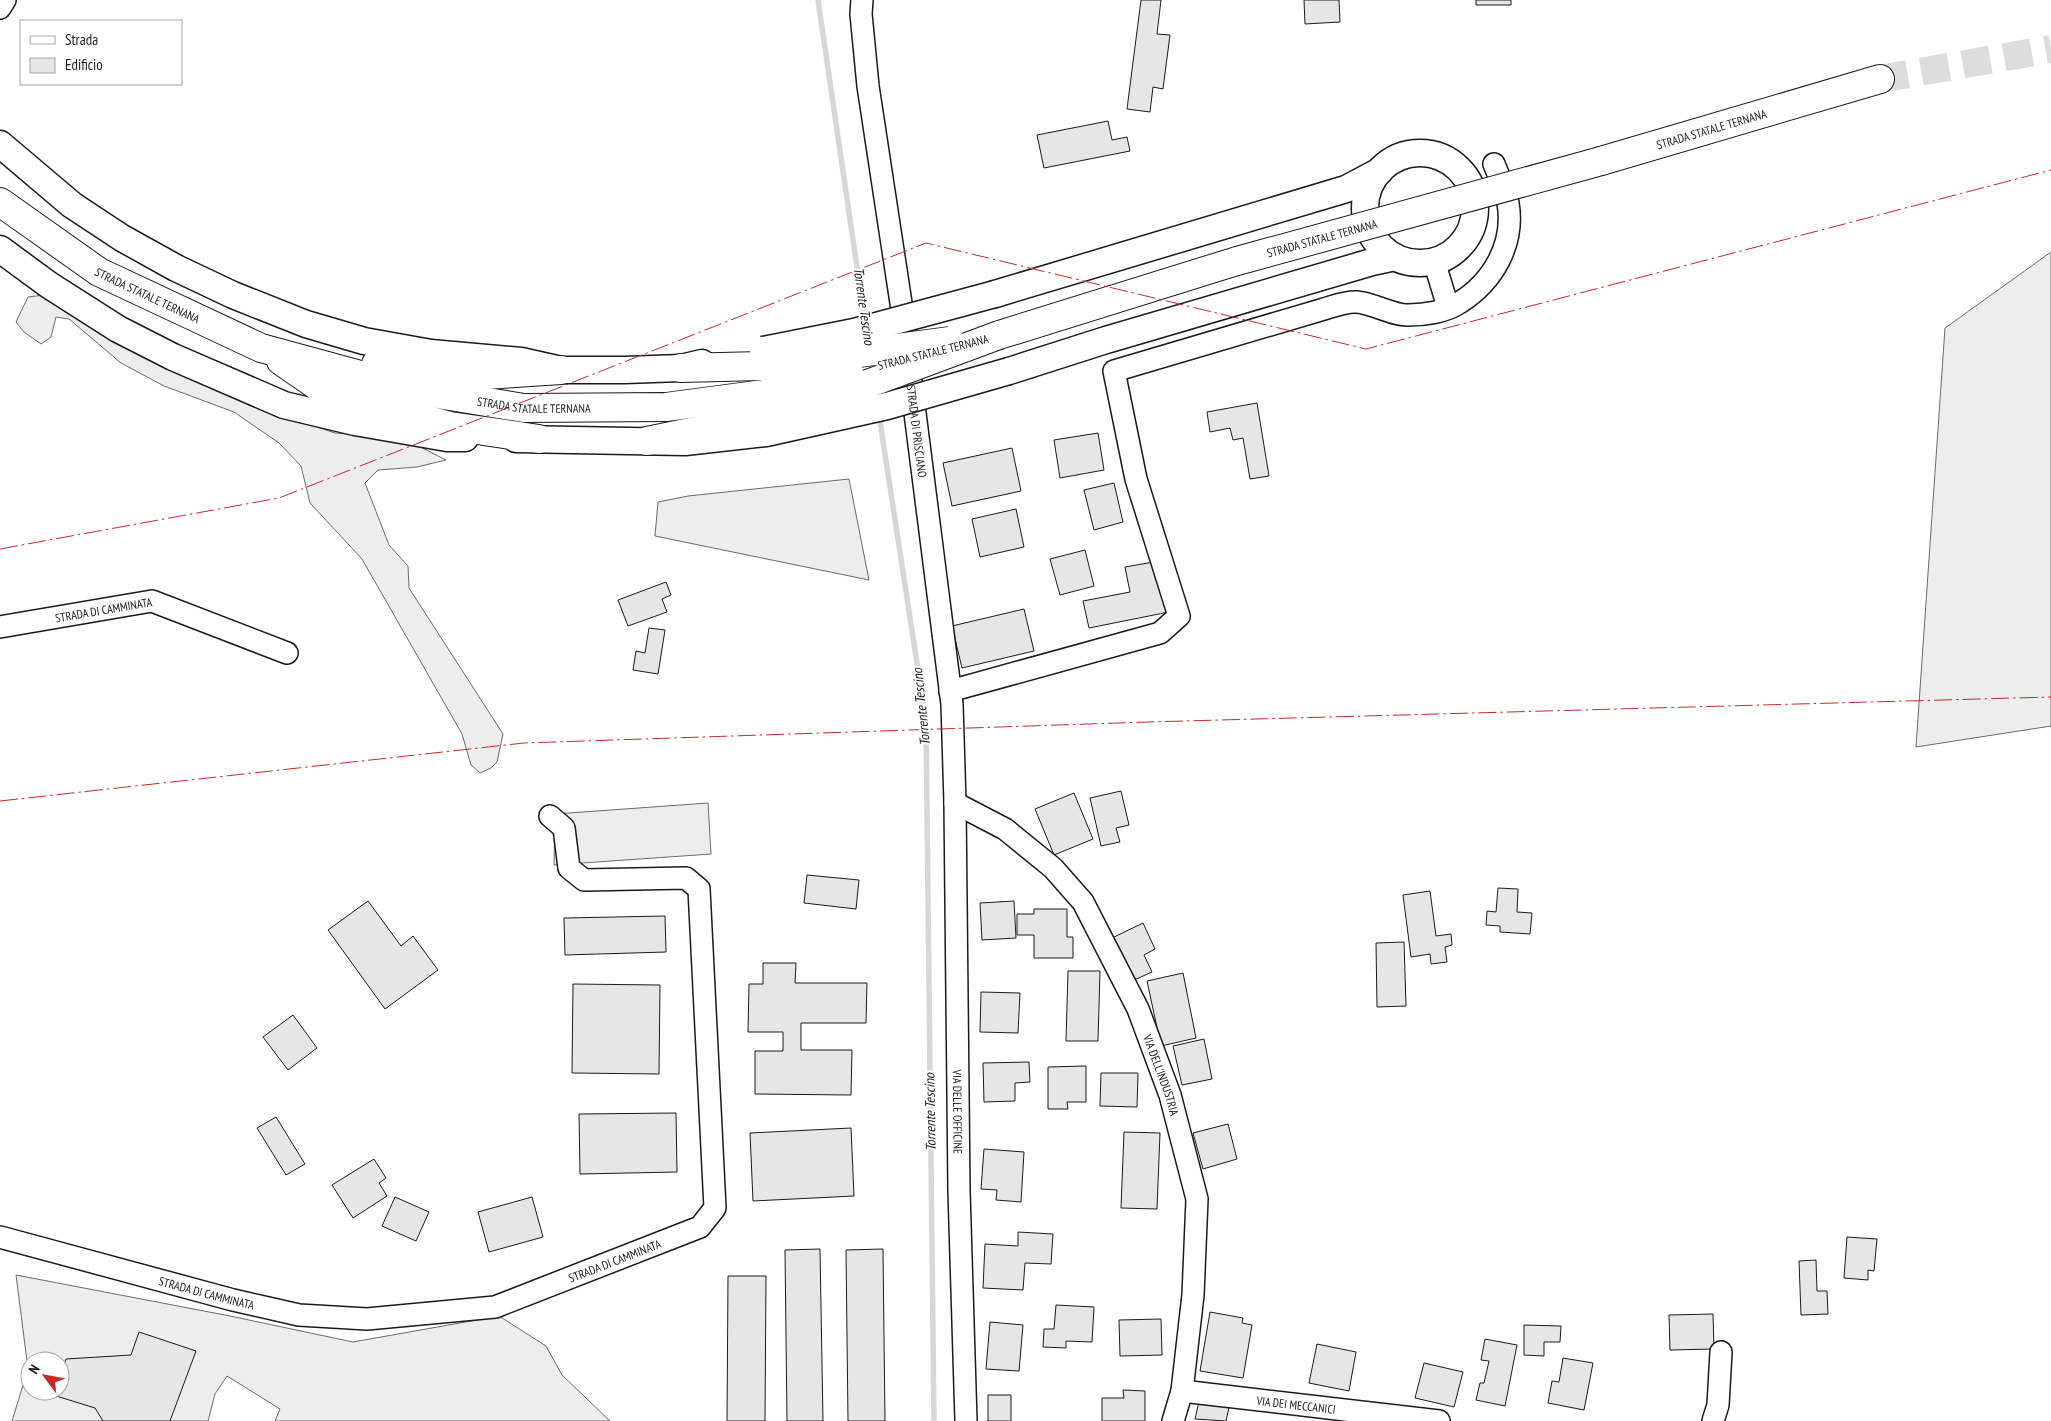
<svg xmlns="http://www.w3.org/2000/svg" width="2051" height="1421" viewBox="0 0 2051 1421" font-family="'PT Sans Narrow',sans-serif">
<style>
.built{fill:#ededed;stroke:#6a6a6a;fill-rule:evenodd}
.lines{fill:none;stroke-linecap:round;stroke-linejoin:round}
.stream{stroke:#d7d7d7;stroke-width:5.5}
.building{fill:#e6e6e6;stroke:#1a1a1a}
.highway-tunnel{stroke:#ddd;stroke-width:28;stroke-dasharray:28 14;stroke-linecap:butt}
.minor-casing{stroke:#1a1a1a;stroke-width:24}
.major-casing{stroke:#1a1a1a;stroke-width:29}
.highway-casing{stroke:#1a1a1a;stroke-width:30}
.minor{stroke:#fff;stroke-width:21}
.major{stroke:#fff;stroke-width:26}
.highway{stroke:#fff;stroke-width:28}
.major-bridge-casing{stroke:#1a1a1a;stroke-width:29;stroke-linecap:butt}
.highway-bridge-casing{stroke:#1a1a1a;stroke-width:30;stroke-linecap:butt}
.major-bridge{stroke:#fff;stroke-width:26}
.highway-bridge{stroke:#fff;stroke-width:28}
.power{stroke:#c62828;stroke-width:1;stroke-dasharray:18 4 2.5 4;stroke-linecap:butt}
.labels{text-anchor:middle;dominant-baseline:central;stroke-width:4;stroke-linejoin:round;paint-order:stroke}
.street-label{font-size:12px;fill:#1a1a1a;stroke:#fff}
.water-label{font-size:14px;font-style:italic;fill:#1a1a1a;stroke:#fff}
</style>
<rect width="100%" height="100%" fill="#fff"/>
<path class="built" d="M 2051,252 L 2051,726 L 1916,747 L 1945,328 Z
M 44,295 L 255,406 L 335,433 L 403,438 L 446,460 L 417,467 L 378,470 L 365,483 L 389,545 L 408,566 L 409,588 L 503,734 L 497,762 L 491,768 L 480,773 L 471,765 L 462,734 L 362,559 L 310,503 L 301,466 L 279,443 L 234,412 L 164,386 L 121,363 L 69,319 L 56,317 L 51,337 L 41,344 L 24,332 L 16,322 L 28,297 Z
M 849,479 L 869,580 L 655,536 L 658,502 L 688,496 Z
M 708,803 L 711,854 L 554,865 L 555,814 Z
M 16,1275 L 230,1316 L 353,1342 L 499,1316 L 546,1346 L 562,1375 L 610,1421 L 275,1421 L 280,1409 L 227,1376 L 215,1394 L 208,1421 L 12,1421 L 28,1369 ZM 30,1361 L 60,1361 L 60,1391 L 30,1391 Z"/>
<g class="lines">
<path class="stream" d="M 818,0 L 865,322
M 879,415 L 926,722 L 934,1421"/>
</g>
<path class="building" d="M 1141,0 L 1161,0 L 1157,34 L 1170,35 L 1163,89 L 1153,87 L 1150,112 L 1127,109 Z
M 1304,0 L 1339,0 L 1340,22 L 1305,24 Z
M 1476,0 L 1511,0 L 1511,5 L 1476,5 Z
M 1108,121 L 1112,140 L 1127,137 L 1130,151 L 1044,168 L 1037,135 Z
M 1257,403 L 1269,476 L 1250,479 L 1243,438 L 1233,440 L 1230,428 L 1210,432 L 1207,412 Z
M 1098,433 L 1104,470 L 1060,478 L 1054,440 Z
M 1012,448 L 1021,491 L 952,506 L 943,463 Z
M 1114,483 L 1123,522 L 1094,530 L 1084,490 Z
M 1016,509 L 1024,547 L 980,557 L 972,519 Z
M 1085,550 L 1094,586 L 1060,595 L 1050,559 Z
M 1159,561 L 1169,612 L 1089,628 L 1083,601 L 1130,592 L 1125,567 Z
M 666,582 L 671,595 L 662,599 L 667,612 L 628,626 L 618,600 Z
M 1024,609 L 1034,651 L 962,668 L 952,626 Z
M 649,628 L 665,630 L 658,674 L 633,670 L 636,651 L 645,653 Z
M 1121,791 L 1129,825 L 1116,828 L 1120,842 L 1101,846 L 1090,798 Z
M 1074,793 L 1093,839 L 1054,855 L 1035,809 Z
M 807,875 L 859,880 L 856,909 L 804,903 Z
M 1498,888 L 1518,889 L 1517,912 L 1532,913 L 1530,934 L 1500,932 L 1500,926 L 1486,925 L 1487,911 L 1496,912 Z
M 1430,891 L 1436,936 L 1451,934 L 1452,945 L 1445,947 L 1447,962 L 1431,964 L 1430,954 L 1411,957 L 1403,895 Z
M 368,901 L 401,946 L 413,936 L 438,970 L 385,1009 L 328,930 Z
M 1014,901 L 1016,938 L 982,940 L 980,903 Z
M 1034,909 L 1067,909 L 1067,937 L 1073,937 L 1073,958 L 1034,958 L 1034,935 L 1017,935 L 1017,914 L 1034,914 Z
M 665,916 L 666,952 L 565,955 L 564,918 Z
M 1143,923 L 1155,949 L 1144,955 L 1152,972 L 1132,981 L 1112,938 Z
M 1404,942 L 1406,1006 L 1377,1007 L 1376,943 Z
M 763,963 L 796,963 L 795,983 L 867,983 L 866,1023 L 801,1023 L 801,1050 L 852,1050 L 851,1095 L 755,1094 L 755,1051 L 783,1051 L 783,1032 L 748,1032 L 749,984 L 763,984 Z
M 1068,971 L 1100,971 L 1098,1041 L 1066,1041 Z
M 1183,973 L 1196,1038 L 1161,1046 L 1147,981 Z
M 573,984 L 660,985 L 659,1074 L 572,1073 Z
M 981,992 L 1020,993 L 1018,1033 L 980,1032 Z
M 293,1015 L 317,1048 L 288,1070 L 263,1037 Z
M 1204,1039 L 1212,1079 L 1182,1085 L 1173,1046 Z
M 1029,1062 L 1030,1082 L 1015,1083 L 1015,1101 L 984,1102 L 983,1063 Z
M 1086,1066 L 1086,1102 L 1067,1102 L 1068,1109 L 1048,1109 L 1048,1067 Z
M 1101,1073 L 1138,1073 L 1137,1107 L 1100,1106 Z
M 676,1113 L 677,1172 L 580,1174 L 579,1114 Z
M 276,1117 L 305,1164 L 286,1175 L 257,1128 Z
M 1228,1124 L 1237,1159 L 1203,1169 L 1193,1133 Z
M 851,1128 L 854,1196 L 753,1201 L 750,1133 Z
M 1124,1132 L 1160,1133 L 1157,1209 L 1121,1208 Z
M 984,1149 L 1024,1152 L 1021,1202 L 996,1200 L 997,1190 L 981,1189 Z
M 374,1159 L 386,1178 L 379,1183 L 387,1196 L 353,1218 L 332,1185 Z
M 395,1197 L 429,1212 L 416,1241 L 382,1226 Z
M 532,1197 L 543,1237 L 489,1252 L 478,1212 Z
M 1018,1232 L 1053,1234 L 1051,1264 L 1025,1263 L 1023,1290 L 983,1288 L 985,1244 L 1018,1246 Z
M 1847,1237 L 1877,1239 L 1874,1271 L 1868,1270 L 1868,1280 L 1844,1278 Z
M 820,1249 L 823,1421 L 787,1421 L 785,1250 Z
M 883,1249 L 885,1421 L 848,1421 L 846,1250 Z
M 1816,1260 L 1817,1291 L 1827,1291 L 1828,1314 L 1801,1315 L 1799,1261 Z
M 728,1276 L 766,1276 L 765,1421 L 727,1421 Z
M 1056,1305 L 1094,1307 L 1092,1342 L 1066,1341 L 1066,1348 L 1043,1347 L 1044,1329 L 1054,1329 Z
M 1210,1312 L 1243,1318 L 1242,1323 L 1252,1325 L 1243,1378 L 1200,1371 Z
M 1713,1314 L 1714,1349 L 1670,1350 L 1669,1315 Z
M 1161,1319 L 1162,1355 L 1120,1356 L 1119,1320 Z
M 990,1322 L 1023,1325 L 1019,1371 L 986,1369 Z
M 1524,1325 L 1561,1326 L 1560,1342 L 1544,1342 L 1544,1356 L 1524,1355 Z
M 139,1332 L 196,1351 L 170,1421 L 103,1421 L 95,1408 L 53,1395 L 55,1391 L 60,1391 L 60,1376 L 66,1359 L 131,1355 Z
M 1485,1339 L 1517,1345 L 1505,1406 L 1476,1400 L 1480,1383 L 1484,1383 L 1489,1361 L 1481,1360 Z
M 1317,1344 L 1356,1352 L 1349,1391 L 1309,1383 Z
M 1563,1358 L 1593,1363 L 1584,1410 L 1548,1403 L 1552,1381 L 1559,1382 Z
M 1424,1363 L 1463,1372 L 1454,1407 L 1415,1398 Z
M 1123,1390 L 1145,1391 L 1145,1421 L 1102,1421 L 1102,1398 L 1124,1398 Z
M 988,1395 L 1011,1395 L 1011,1421 L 988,1421 Z
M 1200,1397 L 1230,1403 L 1226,1421 L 1195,1419 Z"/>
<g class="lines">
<path class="highway-tunnel" d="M 1880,79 L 2051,49"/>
<defs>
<g id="minor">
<path id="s1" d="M 862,0 L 861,14 L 868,86 L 901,303 L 952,704 L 955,803 L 959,1191 L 966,1421"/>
<path d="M 0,8 L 5,0"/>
<path d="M 1434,261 L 1448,307"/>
<path id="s2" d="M 0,627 L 152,601 L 287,653"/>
<path d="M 950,691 L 1160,633 L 1179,616 L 1136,479 L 1114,371 L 1324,309 C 1334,306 1347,301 1357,302 C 1372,303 1395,316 1408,315 C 1424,315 1446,312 1459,303 C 1493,282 1515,244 1508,203 C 1506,190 1499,177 1494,164"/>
<path id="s3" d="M 955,803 L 1005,829 L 1053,868 L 1083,902 L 1138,1009 L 1170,1095 L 1197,1199 L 1193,1295 L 1182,1391 L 1173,1421"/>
<path id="s4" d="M 0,1237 L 233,1300 L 299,1315 L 367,1319 L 495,1307 L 700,1227 L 715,1208 L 699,889 L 686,878 L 584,880 L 569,868 L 564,828 L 550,816"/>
<path id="s5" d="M 1182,1391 L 1439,1421"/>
<path d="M 1713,1421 L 1718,1405 L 1721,1352"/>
</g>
<path id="major" d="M 0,144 L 72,205 L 122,238 L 176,268 L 233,295 L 306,324 L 364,341 L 431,353 L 521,361 L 561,370 L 625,370 L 681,368 L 702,363
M1365 208a55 55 0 1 1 110 0a55 55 0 1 1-110 0Z
M 0,249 L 49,285 L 118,329 L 173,357 L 284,405 L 355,422 L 447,438 L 465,438
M 995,294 L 1346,189 L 1380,171
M 1009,371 L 1106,340 L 1372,262 L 1395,257
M 516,439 L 685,442 L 766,433"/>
<g id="highway">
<path id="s6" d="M 1601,161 L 1880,79"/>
<path id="s7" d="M 0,202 L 99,272 L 261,348 L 419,391 L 524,408 L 666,407 L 764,394"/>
<path d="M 999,335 L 1237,261"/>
<path d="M 281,361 L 326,392 L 450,426 L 539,439"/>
<path d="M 376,364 L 402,369 L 485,375 L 561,370"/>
<path d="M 681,368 L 761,366"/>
<path d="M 647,441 L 764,417"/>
</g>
</defs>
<use href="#minor" class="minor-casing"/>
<use href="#major" class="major-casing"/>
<use href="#highway" class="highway-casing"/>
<use href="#minor" class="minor"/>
<use href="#major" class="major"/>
<use href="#highway" class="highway"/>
<defs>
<path id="major-bridge" d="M 763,350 L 854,332 L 995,294
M 766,433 L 887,406 L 1009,371"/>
<g id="highway-bridge">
<path id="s8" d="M 1237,261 L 1601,161"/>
<path d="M 761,366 L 950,341"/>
<path d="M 764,394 L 849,373"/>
<path d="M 764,417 L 843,393 L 999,335"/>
</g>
</defs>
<use href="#major-bridge" class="major-bridge-casing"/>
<use href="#highway-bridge" class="highway-bridge-casing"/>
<use href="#major-bridge" class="major-bridge"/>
<use href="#highway-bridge" class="highway-bridge"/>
<path class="power" d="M 0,549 L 279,498 L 926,243 L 1366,349 L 2051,170
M 0,801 L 524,743 L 1148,722 L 2051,697"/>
</g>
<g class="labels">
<g class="street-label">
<text stroke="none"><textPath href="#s6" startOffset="115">STRADA STATALE TERNANA</textPath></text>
<text stroke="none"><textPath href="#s8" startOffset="88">STRADA STATALE TERNANA</textPath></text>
<text stroke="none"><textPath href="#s7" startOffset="175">STRADA STATALE TERNANA</textPath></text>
<text transform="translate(933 352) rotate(-14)">STRADA STATALE TERNANA</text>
<text stroke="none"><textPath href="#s7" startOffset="580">STRADA STATALE TERNANA</textPath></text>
<text stroke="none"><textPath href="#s1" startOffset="435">STRADA DI PRISCIANO</textPath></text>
<text stroke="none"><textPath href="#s2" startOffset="105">STRADA DI CAMMINATA</textPath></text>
<text stroke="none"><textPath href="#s3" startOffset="354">VIA DELL'INDUSTRIA</textPath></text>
<text stroke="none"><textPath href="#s1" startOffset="1118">VIA DELLE OFFICINE</textPath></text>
<text stroke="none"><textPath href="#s4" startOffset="634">STRADA DI CAMMINATA</textPath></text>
<text stroke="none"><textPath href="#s4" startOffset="214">STRADA DI CAMMINATA</textPath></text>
<text stroke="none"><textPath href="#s5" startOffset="115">VIA DEI MECCANICI</textPath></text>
</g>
<g class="water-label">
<text transform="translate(864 306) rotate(82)">Torrente Tescino</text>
<text transform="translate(921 707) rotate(-96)">Torrente Tescino</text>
<text transform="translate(930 1112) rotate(-91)">Torrente Tescino</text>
</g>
</g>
<rect x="20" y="20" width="162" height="65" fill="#ffffff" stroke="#a3a3a3"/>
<rect x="30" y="36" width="25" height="8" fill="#ffffff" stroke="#a3a3a3"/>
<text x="65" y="45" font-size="15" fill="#1a1a1a">Strada</text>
<rect x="30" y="58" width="25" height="15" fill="#e6e6e6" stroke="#a3a3a3"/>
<text x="65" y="70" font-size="15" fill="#1a1a1a">Edificio</text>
<g transform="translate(45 1376) rotate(302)"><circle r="24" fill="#ffffff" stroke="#a3a3a3"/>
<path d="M0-4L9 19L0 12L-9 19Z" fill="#c62828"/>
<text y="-8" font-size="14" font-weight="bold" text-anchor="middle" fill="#1a1a1a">N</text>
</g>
</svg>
